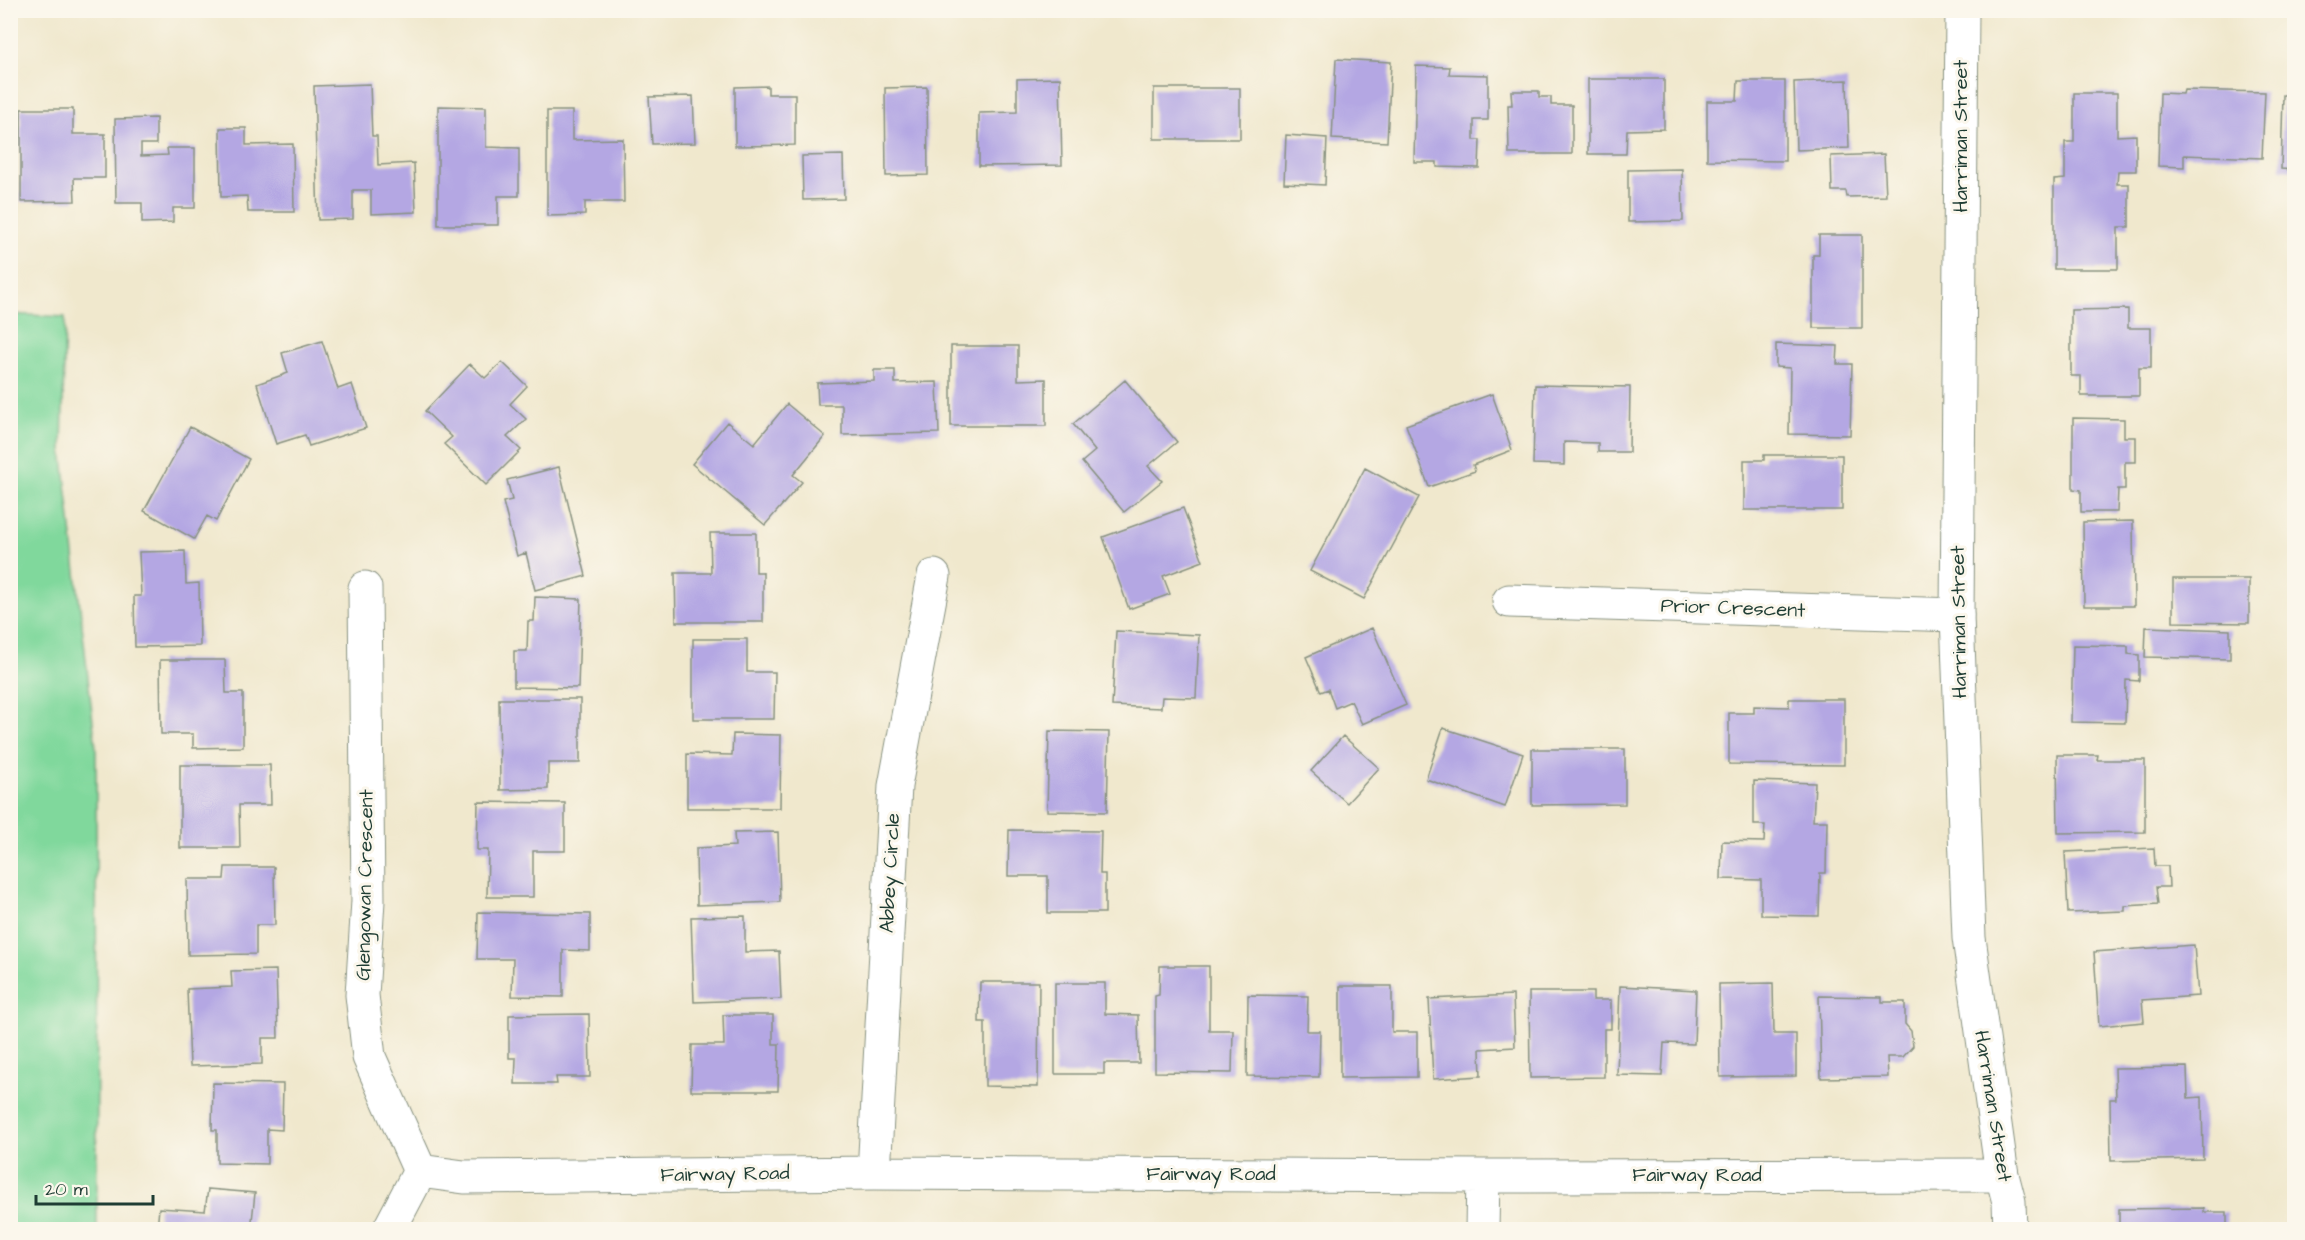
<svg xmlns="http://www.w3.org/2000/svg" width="2305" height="1240" viewBox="0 0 2305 1240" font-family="'Architects Daughter',sans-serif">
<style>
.green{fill:#80d89c;stroke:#508a68;stroke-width:1.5}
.building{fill:#b4a7e3}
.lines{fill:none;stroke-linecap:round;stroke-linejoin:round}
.street-casing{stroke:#889280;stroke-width:35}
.secondary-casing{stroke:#889280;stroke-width:35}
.street{stroke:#fff;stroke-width:33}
.secondary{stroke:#fff;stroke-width:33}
.labels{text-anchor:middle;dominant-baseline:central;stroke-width:6;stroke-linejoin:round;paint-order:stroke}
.street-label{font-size:20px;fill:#1f3d34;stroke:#fbf7ec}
</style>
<rect width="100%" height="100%" fill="#fbf7ec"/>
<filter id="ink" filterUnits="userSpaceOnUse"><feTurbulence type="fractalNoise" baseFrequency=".0167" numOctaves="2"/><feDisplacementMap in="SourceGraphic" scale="12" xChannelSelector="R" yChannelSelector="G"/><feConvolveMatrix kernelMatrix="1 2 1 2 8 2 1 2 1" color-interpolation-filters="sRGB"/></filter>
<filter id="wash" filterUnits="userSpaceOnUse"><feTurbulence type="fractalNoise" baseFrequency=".008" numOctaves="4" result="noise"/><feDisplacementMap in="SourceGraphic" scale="24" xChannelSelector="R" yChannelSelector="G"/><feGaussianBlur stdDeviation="1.35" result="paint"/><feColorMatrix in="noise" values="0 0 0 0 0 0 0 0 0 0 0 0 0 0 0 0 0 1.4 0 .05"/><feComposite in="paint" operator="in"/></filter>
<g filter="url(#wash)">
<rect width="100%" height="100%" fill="#f0e8cd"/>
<path class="green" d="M 11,35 L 12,35 L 11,296 L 10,35 Z
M 10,314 L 65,317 L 62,449 L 96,748 L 97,1229 L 11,1229 Z"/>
<g id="blocks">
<path class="building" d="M 1336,59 L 1391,62 L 1387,142 L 1332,139 Z
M 1416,66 L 1450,67 L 1449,74 L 1488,75 L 1488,120 L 1474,120 L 1474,140 L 1480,140 L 1479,168 L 1437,167 L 1437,162 L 1414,162 Z
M 1060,78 L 1062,165 L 979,166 L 979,113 L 1017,112 L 1017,79 Z
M 1588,79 L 1664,79 L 1664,129 L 1627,130 L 1626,154 L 1588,154 Z
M 1847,80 L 1849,148 L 1796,150 L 1794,82 Z
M 1738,81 L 1785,81 L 1785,161 L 1707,160 L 1707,101 L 1737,101 Z
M 370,84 L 372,136 L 377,136 L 378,165 L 414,163 L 416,212 L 371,214 L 371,190 L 353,190 L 353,219 L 318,220 L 314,86 Z
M 768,86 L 768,94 L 795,94 L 795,145 L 735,146 L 735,87 Z
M 927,87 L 928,175 L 886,176 L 885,88 Z
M 1154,88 L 1240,88 L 1240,139 L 1154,139 Z
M 2184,90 L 2265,92 L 2262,158 L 2184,155 L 2184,167 L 2158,166 L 2160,93 L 2183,94 Z
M 1511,91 L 1539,91 L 1539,97 L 1551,97 L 1551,105 L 1572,105 L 1572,154 L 1509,154 L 1508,105 L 1512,105 Z
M 2074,93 L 2117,93 L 2117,136 L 2136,135 L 2136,171 L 2118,171 L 2117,184 L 2129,184 L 2129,227 L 2118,227 L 2118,269 L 2054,269 L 2054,180 L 2065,179 L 2065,142 L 2074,142 Z
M 2283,95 L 2294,95 L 2294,170 L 2281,169 Z
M 693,96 L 695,143 L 652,144 L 649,97 Z
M 438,106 L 486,107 L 486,147 L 519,148 L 519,196 L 498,196 L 498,225 L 438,225 Z
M 21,109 L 73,109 L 73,134 L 105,134 L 105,178 L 74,178 L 75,201 L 21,202 Z
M 547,111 L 572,111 L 572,140 L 623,139 L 624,202 L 585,202 L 585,215 L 547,216 Z
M 156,118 L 156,144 L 141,144 L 141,156 L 168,155 L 167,148 L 195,148 L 195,208 L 173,208 L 173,222 L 142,223 L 142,203 L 116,203 L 115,119 Z
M 220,128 L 246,128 L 246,145 L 293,144 L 294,212 L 248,212 L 247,196 L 221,197 Z
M 1286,135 L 1327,138 L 1325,185 L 1284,183 Z
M 1884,154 L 1886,196 L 1847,197 L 1846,191 L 1832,191 L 1831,156 Z
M 843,155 L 844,199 L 803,200 L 802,156 Z
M 1682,169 L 1683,221 L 1628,222 L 1628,170 Z
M 1819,235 L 1862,235 L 1862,328 L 1813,328 L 1813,255 L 1819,255 Z
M 2128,309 L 2128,328 L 2151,328 L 2151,368 L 2139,368 L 2139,396 L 2081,396 L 2081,376 L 2071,376 L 2071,310 Z
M 322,341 L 338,389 L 352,384 L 366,428 L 309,446 L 305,435 L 276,444 L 257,384 L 288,373 L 282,353 Z
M 1776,344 L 1838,346 L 1837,364 L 1852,364 L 1850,435 L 1789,434 L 1790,368 L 1776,367 Z
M 951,346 L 1018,346 L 1018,380 L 1046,379 L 1046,426 L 951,426 Z
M 502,362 L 527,386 L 510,404 L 526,419 L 507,437 L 521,450 L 486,485 L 444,444 L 452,437 L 425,411 L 470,364 L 485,378 Z
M 874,370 L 895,370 L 895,383 L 937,382 L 939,433 L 842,435 L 842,405 L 818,405 L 817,383 L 874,381 Z
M 1125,380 L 1177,442 L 1148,466 L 1162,481 L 1124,512 L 1082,462 L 1095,451 L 1073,424 Z
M 1535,385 L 1630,387 L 1629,452 L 1598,452 L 1598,443 L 1564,442 L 1564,465 L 1533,464 Z
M 1492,394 L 1512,450 L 1473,465 L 1475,471 L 1429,487 L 1406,425 Z
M 787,404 L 825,436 L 793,475 L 802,482 L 765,525 L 692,464 L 727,422 L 754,444 Z
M 2073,418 L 2124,419 L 2124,437 L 2136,437 L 2136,462 L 2125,462 L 2125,489 L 2118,489 L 2117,512 L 2081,512 L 2081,490 L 2073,489 Z
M 190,427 L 249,459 L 216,521 L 207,516 L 194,539 L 144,511 Z
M 1764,455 L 1842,455 L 1842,510 L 1744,510 L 1744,460 L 1764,460 Z
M 559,467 L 586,576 L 535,590 L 526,553 L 517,556 L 503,502 L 512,500 L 507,480 Z
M 1365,468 L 1419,497 L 1364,599 L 1310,571 Z
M 1183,508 L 1203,561 L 1163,576 L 1170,594 L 1129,609 L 1103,537 Z
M 2133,521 L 2134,606 L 2084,606 L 2083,522 Z
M 710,533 L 756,533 L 756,572 L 763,572 L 763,622 L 676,622 L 675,573 L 711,573 Z
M 185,551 L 186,584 L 199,583 L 200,646 L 135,647 L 134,596 L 141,596 L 139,552 Z
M 2173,579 L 2249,579 L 2249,623 L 2173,622 Z
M 535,597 L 581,599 L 578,688 L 514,687 L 514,651 L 527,651 L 528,621 L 534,621 Z
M 2146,627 L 2230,630 L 2230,659 L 2145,657 Z
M 1372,628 L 1406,705 L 1362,724 L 1351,701 L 1335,708 L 1328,689 L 1321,692 L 1306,657 Z
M 1116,631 L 1199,635 L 1196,698 L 1162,697 L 1161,708 L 1112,706 Z
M 693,639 L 747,639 L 747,672 L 775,672 L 774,719 L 693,719 Z
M 2073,645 L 2128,646 L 2128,654 L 2139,655 L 2139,681 L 2126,680 L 2125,723 L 2071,722 Z
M 160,660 L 225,660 L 226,693 L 243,693 L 243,747 L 193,748 L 193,734 L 161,734 Z
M 499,699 L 580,699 L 580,763 L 548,763 L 548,789 L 500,790 Z
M 1789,699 L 1844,699 L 1844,765 L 1729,764 L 1729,713 L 1754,713 L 1754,706 L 1789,707 Z
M 1443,728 L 1523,754 L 1505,807 L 1426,779 Z
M 1049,731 L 1109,732 L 1107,812 L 1047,811 Z
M 733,734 L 781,735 L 780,808 L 687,808 L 687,754 L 732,755 Z
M 1343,736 L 1379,768 L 1347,803 L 1311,771 Z
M 1532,749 L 1625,749 L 1625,804 L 1532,805 Z
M 2057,755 L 2098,755 L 2097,760 L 2145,760 L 2145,832 L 2058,833 Z
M 180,765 L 270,765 L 271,805 L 239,805 L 240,848 L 180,848 Z
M 1754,781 L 1815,783 L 1813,821 L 1827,821 L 1826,873 L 1820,873 L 1819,916 L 1761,915 L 1761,880 L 1721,879 L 1722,841 L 1764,842 L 1765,825 L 1754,825 Z
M 478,802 L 565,803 L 565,851 L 533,851 L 533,897 L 487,897 L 488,850 L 477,850 Z
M 1009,830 L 1101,831 L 1100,874 L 1105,874 L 1105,913 L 1048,913 L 1048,876 L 1008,876 Z
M 778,832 L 780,902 L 697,905 L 696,848 L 735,846 L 734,833 Z
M 2154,848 L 2155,866 L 2168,866 L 2169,887 L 2156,887 L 2158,904 L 2125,906 L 2125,911 L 2068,913 L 2065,852 Z
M 225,867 L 274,867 L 275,925 L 256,925 L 256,954 L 188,955 L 187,879 L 224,879 Z
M 478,912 L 590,914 L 590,951 L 563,950 L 563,997 L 512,996 L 513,959 L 477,959 Z
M 745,916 L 745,952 L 779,951 L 781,999 L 694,1002 L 691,917 Z
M 2194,945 L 2198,996 L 2142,1000 L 2144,1022 L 2099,1026 L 2094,952 Z
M 1160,966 L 1209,966 L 1209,1030 L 1233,1030 L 1232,1073 L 1155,1072 L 1155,996 L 1159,995 Z
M 276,970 L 278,1038 L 262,1038 L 262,1064 L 190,1066 L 187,989 L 232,987 L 231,971 Z
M 980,982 L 1039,982 L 1038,1087 L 985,1086 L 985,1022 L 979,1022 Z
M 1055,983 L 1105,983 L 1105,1014 L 1138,1015 L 1139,1063 L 1104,1063 L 1104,1074 L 1055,1074 Z
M 1773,983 L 1774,1034 L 1796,1034 L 1796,1076 L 1720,1077 L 1719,984 Z
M 1340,986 L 1392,986 L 1392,1032 L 1417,1032 L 1417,1077 L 1340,1078 Z
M 1620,986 L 1696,990 L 1694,1044 L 1664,1043 L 1662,1076 L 1617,1075 Z
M 1529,992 L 1593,992 L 1593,1000 L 1611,1000 L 1611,1029 L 1604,1029 L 1604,1077 L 1530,1078 Z
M 1248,995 L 1308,996 L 1307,1031 L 1320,1031 L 1319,1077 L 1247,1076 Z
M 1513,995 L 1515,1047 L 1480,1049 L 1481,1076 L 1433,1079 L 1429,999 Z
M 1819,996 L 1882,997 L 1882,1002 L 1905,1002 L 1905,1024 L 1911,1031 L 1913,1046 L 1903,1057 L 1887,1057 L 1888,1077 L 1821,1078 Z
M 589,1014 L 590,1077 L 556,1077 L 557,1084 L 515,1084 L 516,1058 L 509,1058 L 509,1015 Z
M 723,1015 L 773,1015 L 773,1044 L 779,1044 L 778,1091 L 691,1091 L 692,1045 L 724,1045 Z
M 2187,1067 L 2188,1098 L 2202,1097 L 2203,1159 L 2111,1161 L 2110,1099 L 2116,1099 L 2115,1068 Z
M 213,1083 L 283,1084 L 282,1130 L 267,1129 L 267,1164 L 217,1163 L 217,1130 L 212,1130 Z
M 208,1189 L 255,1193 L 251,1230 L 157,1230 L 159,1208 L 205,1211 Z
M 2204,1208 L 2204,1212 L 2227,1212 L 2227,1230 L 2119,1230 L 2119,1209 Z"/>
</g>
</g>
<g filter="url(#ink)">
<use href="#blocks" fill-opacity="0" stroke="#889280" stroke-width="1.5"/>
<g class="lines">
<defs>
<path id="street" d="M 365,588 L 368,901 L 362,995 L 369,1057 L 420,1171
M 1509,601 L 1957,615
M 420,1171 L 464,1177 L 874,1173 L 1483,1176 L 2002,1175
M 874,1173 L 895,786 L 934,576
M 389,1230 L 420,1171
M 1482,1230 L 1483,1176"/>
<path id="secondary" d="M 1962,10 L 1957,615 L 1969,938 L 2002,1175 L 2009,1202 L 2010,1230"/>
</defs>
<use href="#street" class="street-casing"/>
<use href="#secondary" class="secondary-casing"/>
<use href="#street" class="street"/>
<use href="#secondary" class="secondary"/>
</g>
</g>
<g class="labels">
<g class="street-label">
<text transform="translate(1961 136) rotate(-90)">Harriman Street</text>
<text transform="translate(1733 608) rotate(2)">Prior Crescent</text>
<text transform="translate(1959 622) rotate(-91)">Harriman Street</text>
<text transform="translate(890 873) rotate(-87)">Abbey Circle</text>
<text transform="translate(365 885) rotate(-89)">Glengowan Crescent</text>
<text transform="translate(1993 1106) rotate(81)">Harriman Street</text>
<text transform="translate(725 1174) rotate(-1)">Fairway Road</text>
<text x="1211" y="1174">Fairway Road</text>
<text x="1697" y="1175">Fairway Road</text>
</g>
</g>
<rect width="2305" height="1240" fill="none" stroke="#fbf7ec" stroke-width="36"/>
<path d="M36 1195v9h117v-9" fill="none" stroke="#1f3d34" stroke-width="3"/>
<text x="45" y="1195" font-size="18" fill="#1f3d34" stroke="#fbf7ec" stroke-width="4.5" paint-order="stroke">20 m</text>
</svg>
